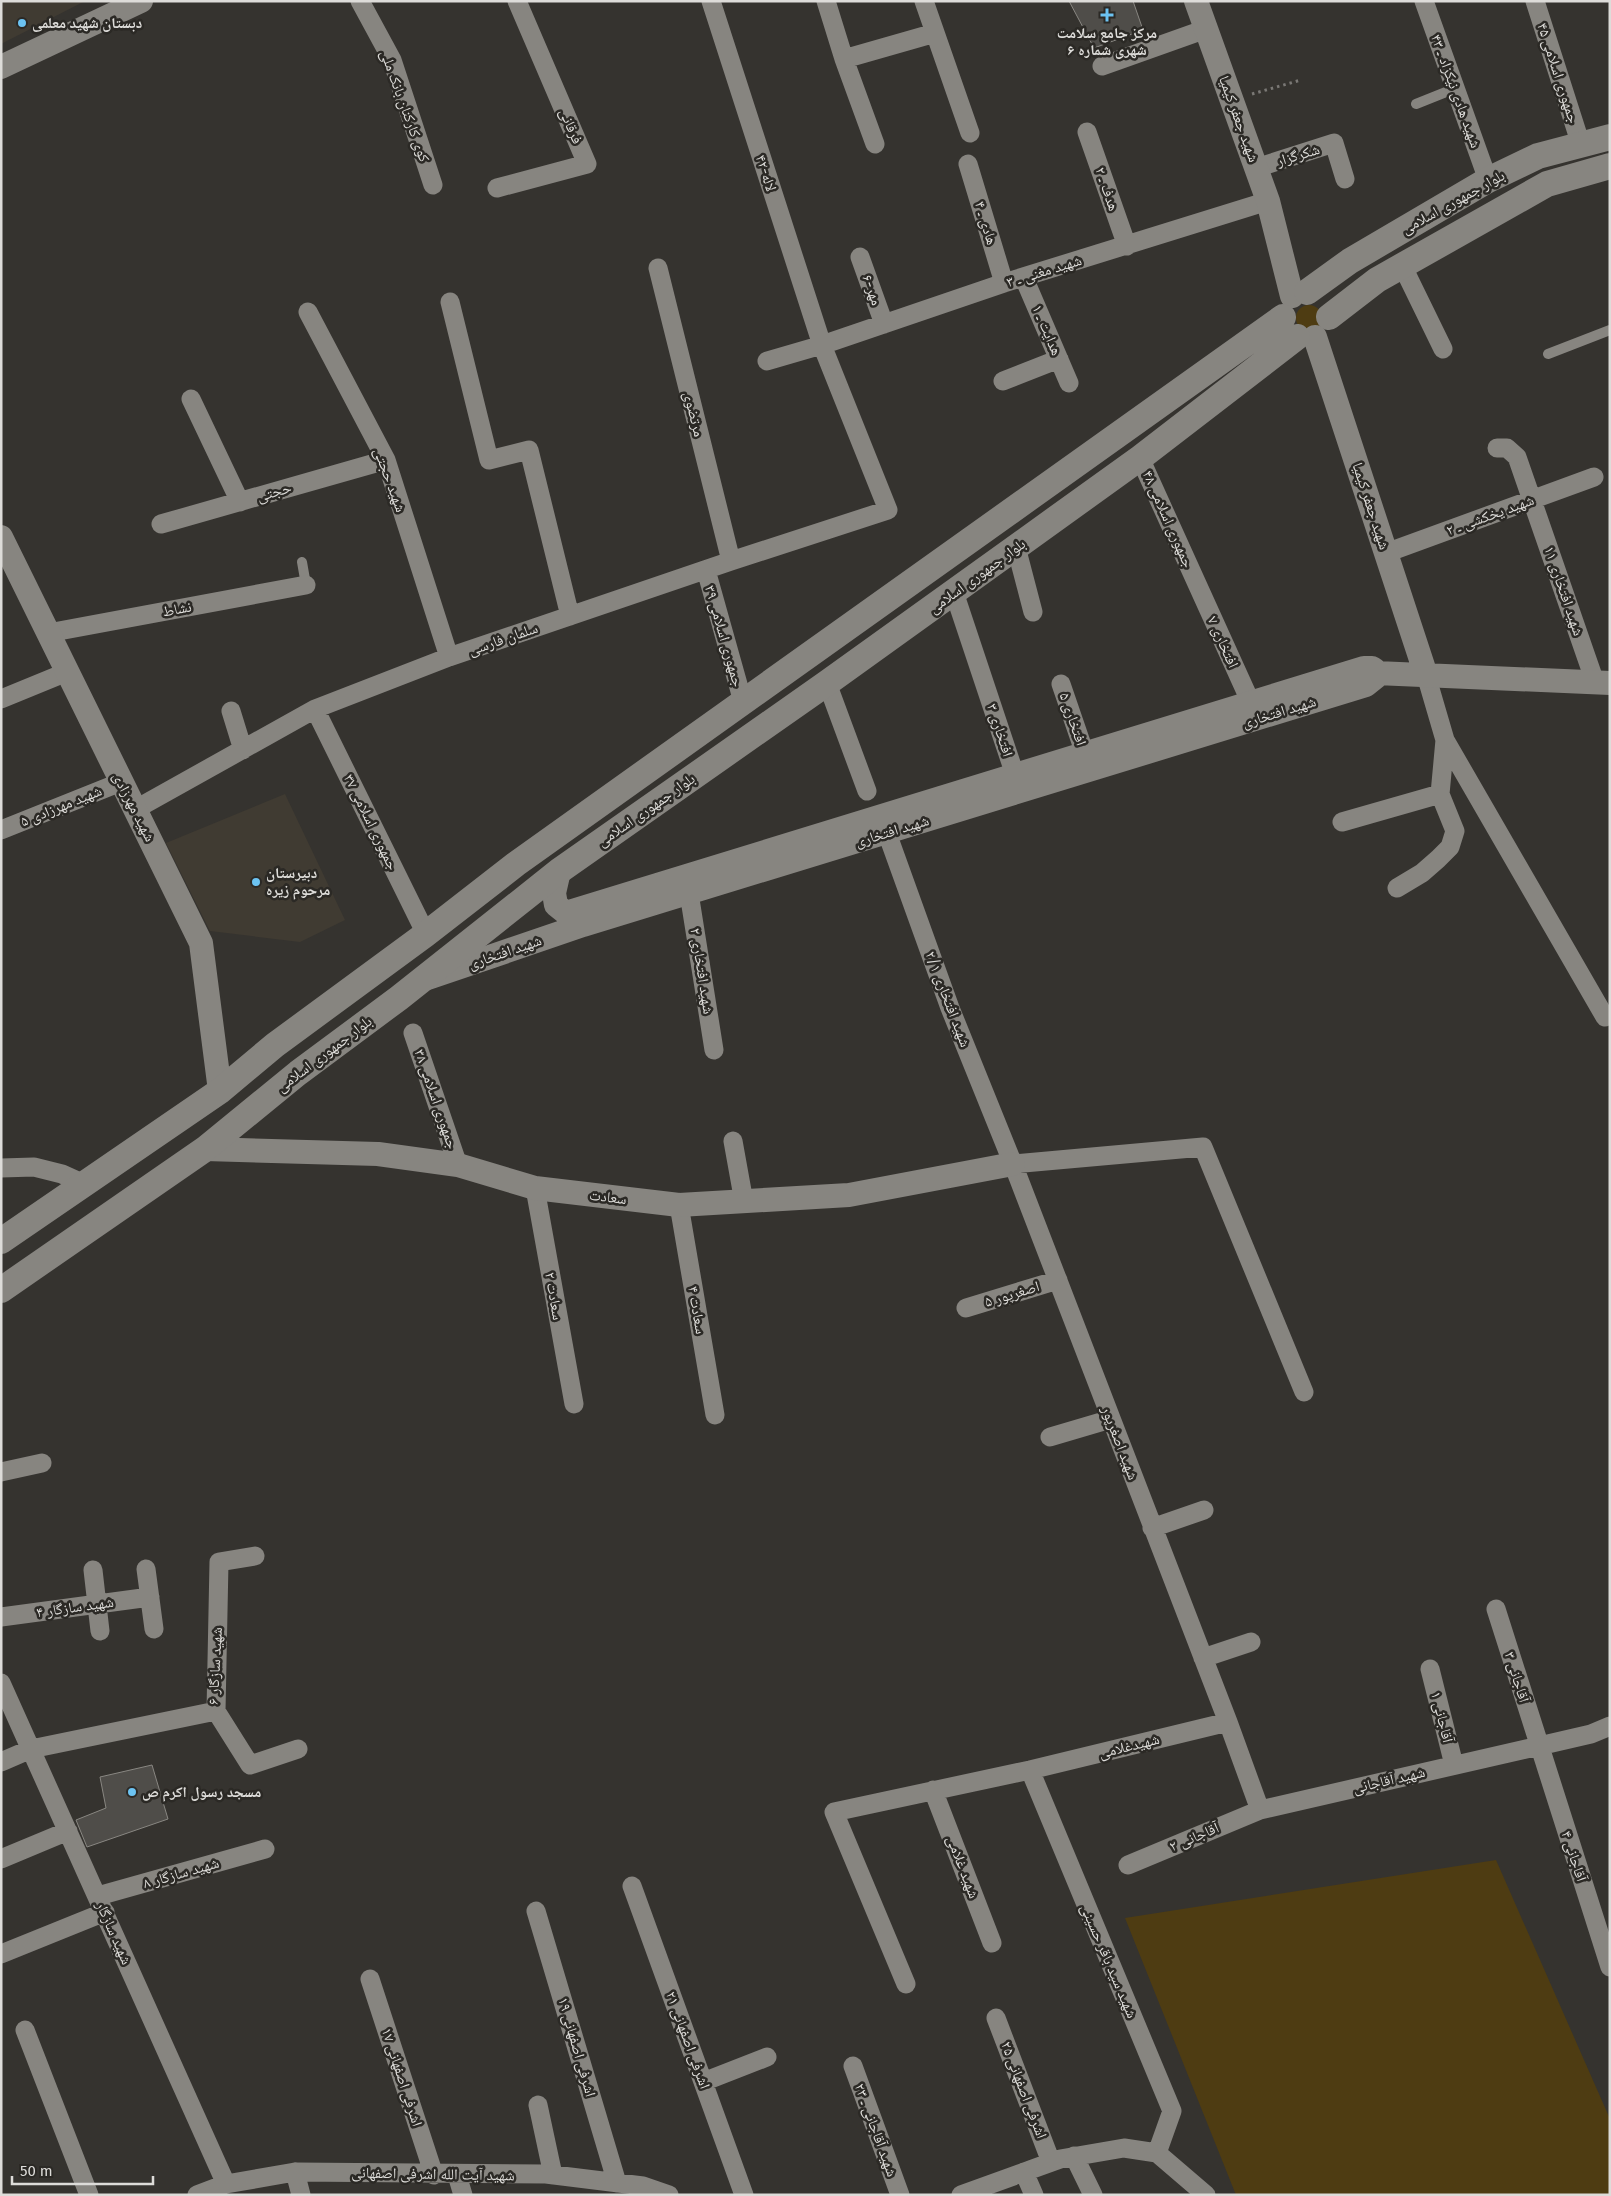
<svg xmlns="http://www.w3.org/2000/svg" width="1611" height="2196" viewBox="0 0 1611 2196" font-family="'Fira Sans','Noto Naskh Arabic',sans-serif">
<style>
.built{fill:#403b32}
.green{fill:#4e3c12}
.building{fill:#4f4d49;stroke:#898782}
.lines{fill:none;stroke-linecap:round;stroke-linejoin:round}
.path{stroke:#7a7875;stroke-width:3;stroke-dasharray:2.5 4;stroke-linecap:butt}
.service{stroke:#878580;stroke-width:10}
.minor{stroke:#878580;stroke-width:19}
.tertiary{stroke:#878580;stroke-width:24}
.secondary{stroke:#878580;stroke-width:26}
.poi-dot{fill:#6cc3f2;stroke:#2b2925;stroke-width:2}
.labels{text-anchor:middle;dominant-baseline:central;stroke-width:5;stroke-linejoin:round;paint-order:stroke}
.poi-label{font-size:15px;font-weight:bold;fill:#dddcd9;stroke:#2b2925;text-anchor:start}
.street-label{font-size:15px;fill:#dddcd9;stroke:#2b2925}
</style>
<rect width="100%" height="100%" fill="#35332f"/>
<path class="built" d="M 1,1 L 85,1 L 1,44 Z
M 285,794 L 345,920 L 300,942 L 210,931 L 166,843 Z"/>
<path class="green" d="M1296 318a13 13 0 1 1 26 0a13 13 0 1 1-26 0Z
M 1496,1860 L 1610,2119 L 1610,2195 L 1236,2195 L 1125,1918 Z"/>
<path class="building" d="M 1069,1 L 1133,1 L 1143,30 L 1094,48 Z
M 152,1765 L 168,1819 L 87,1847 L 76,1820 L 106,1808 L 100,1777 Z"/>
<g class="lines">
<path class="path" d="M 1252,94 L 1301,80"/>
<path class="service" d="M 1416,104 L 1456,88
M 1548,354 L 1610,330
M 302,562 L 306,585"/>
<path class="minor" d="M 360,1 L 392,60 L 433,185
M 826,1 L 844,59 L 935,33
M 924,1 L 970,133
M 1424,1 L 1488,180
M 1535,1 L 1581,145
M 844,59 L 875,144
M 1102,66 L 1206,29
M 1087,132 L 1127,246
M 968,164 L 1004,283
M 1256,168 L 1334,143 L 1345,179
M 497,188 L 587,164 L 517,1
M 860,257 L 884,324
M 1402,265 L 1443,349
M 658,268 L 731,561
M 1024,278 L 1069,383
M 450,302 L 489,460 L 529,450 L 570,616
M 308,312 L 386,460 L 449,657
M 767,361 L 822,345 L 1004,283 L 1268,201
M 1003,381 L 1059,359
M 191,399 L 240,502
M 1497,448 L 1507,448 L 1517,457 L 1595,682
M 1140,458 L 1251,703
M 161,524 L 386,460
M 1016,547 L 1033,612
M 1386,553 L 1594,477
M 706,570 L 743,702
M 954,592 L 1015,775
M 48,633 L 306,585
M 827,683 L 867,791
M 1061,684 L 1085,754
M 1,699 L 67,672
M 315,709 L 426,934
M 231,711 L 243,750
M 1445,740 L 1605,1017
M 136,809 L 315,709 L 449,657 L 731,561 L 888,510 L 822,345 L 711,1
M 1342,822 L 1440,794 L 1445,740 L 1426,675
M 1,830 L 121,782
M 887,833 L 950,1008 L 1013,1164 L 1228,1722 L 1260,1810 L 1591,1734 L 1610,1726
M 1397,888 L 1422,873 L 1438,859 L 1450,847 L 1455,831 L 1440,794
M 689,893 L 714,1050
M 413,1033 L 458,1165
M 733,1141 L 744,1202
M 1013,1164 L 1203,1147 L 1304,1392
M 1,1168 L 34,1167 L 62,1174 L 84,1184
M 535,1188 L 574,1404
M 679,1205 L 715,1415
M 966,1308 L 1058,1280
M 1050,1437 L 1111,1419
M 1,1472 L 42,1463
M 1152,1528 L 1204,1510
M 146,1569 L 154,1629
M 93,1570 L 100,1631
M 1496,1609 L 1610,1967
M 1,1617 L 150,1597
M 1203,1658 L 1251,1642
M 1430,1669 L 1454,1765
M 1,1683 L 226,2184
M 216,1711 L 250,1765 L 298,1749
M 1,1762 L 31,1749 L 216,1711 L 219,1562 L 255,1556
M 1030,1770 L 1172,2111 L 1157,2153
M 933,1790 L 992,1943
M 1,1859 L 68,1831
M 1128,1865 L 1260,1810
M 632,1886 L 744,2195
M 98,1896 L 265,1849
M 536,1911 L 617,2183
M 1,1954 L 105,1912
M 370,1979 L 434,2175
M 906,1984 L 834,1812 L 1030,1770 L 1228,1722
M 996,2018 L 1051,2162
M 25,2030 L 89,2195
M 853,2066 L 900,2195
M 703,2082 L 767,2057
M 538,2105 L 553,2175
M 1157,2153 L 1206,2195
M 1074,2156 L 1093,2195
M 295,2172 L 301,2195
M 1024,2172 L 1034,2195
M 457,2175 L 463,2195
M 197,2195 L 226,2184 L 295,2172 L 546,2174 L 643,2186 L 669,2195
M 961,2195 L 1060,2159 L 1124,2148 L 1157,2153"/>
<path class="tertiary" d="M 1196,1 L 1268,201 L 1292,296
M 1,67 L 141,1
M 1315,337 L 1426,675
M 1,537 L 201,943 L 220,1091
M 1376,673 L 1610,683
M 428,978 L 583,925 L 1366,685 L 1376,677 L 1375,670 L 1372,668 L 1364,668 L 566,913 L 556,905 L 554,893 L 559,871
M 205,1149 L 378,1154 L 458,1165 L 535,1188 L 679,1205 L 849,1195 L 1013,1164"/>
<path class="secondary" d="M 1307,292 L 1350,261 L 1488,180 L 1538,156 L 1610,137
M 1329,317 L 1377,280 L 1547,184 L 1610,166
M 1,1241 L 220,1091 L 275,1045 L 426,934 L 516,864 L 1283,317
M 1,1290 L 205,1149 L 298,1073 L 399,998 L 559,871 L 827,683 L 1140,458 L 1297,337"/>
</g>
<g class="poi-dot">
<path d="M1104.5 7.5h5v5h5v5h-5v5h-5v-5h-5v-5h5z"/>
<circle cx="22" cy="23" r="5"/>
<circle cx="256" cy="882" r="5"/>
<circle cx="132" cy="1792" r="5"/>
</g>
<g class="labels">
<g class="poi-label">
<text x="32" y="23">دبستان شهید معلمی</text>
<text x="1107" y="33" text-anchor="middle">مرکز جامع سلامت<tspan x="1107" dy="17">شهری شماره ۶</tspan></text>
<text x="266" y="873">دبیرستان<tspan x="266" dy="17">مرحوم زیره</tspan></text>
<text x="142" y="1792">مسجد رسول اکرم ص</text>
</g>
<g class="street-label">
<text transform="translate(1558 73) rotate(72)">جمهوری اسلامی ۴۵</text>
<text transform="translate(1456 91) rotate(70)">شهید هادی نیکزاد ـ ۴۳</text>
<text transform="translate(405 106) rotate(70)">کوی کارکنان بانک ملی</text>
<text transform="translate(1239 119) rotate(70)">شهید جعفر کیمیا</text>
<text transform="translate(571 126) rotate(67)">فرقانی</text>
<text transform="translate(1298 155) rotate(-17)">شکرگزار</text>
<text transform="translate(766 173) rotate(72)">لاله-۴۲</text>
<text transform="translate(1107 189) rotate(71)">هدف ـ ۲</text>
<text transform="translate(1453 202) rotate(-29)">بلوار جمهوری اسلامی</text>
<text transform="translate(986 223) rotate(73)">هادی ـ ۴</text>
<text transform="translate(1044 271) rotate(-17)">شهید مغنی ـ ۳</text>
<text transform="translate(872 290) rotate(70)">مهر-۶</text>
<text transform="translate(1047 330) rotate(67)">هدایت ـ ۱</text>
<text transform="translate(694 414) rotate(76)">مرتضوی</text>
<text transform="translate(390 480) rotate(70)">شهید حجتی</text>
<text transform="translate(274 492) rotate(-16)">حجتی</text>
<text transform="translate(1371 506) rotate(72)">شهید جعفر کیمیا</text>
<text transform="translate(1490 515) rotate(-20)">شهید یخکشی ـ ۲</text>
<text transform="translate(1168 519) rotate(66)">جمهوری اسلامی ۴۸</text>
<text transform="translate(977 576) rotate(-36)">بلوار جمهوری اسلامی</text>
<text transform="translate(1564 591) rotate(71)">شهید افتخاری ۱۱</text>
<text transform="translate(177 609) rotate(-11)">نشاط</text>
<text transform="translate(724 636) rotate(74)">جمهوری اسلامی ۳۹</text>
<text transform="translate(503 639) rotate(-19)">سلمان فارسی</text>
<text transform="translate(1223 642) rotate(66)">افتخاری ۷</text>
<text transform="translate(1279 712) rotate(-17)">شهید افتخاری</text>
<text transform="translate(1073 719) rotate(71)">افتخاری ۵</text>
<text transform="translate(1000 730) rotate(72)">افتخاری ۳</text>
<text transform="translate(61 806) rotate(-22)">شهید مهرزادی ۵</text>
<text transform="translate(134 807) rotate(63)">شهید مهرزادی</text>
<text transform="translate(646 810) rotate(-35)">بلوار جمهوری اسلامی</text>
<text transform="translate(371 822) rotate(64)">جمهوری اسلامی ۳۷</text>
<text transform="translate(892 831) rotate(-17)">شهید افتخاری</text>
<text transform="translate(505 952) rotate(-19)">شهید افتخاری</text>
<text transform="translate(702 971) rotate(81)">شهید افتخاری ۲</text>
<text transform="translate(948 999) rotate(69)">شهید افتخاری ۲/۱</text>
<text transform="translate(324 1054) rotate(-37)">بلوار جمهوری اسلامی</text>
<text transform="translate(436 1099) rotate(71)">جمهوری اسلامی ۳۸</text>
<text transform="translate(608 1197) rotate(7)">سعادت</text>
<text transform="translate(1012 1294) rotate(-17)">اصغرپور ۵</text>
<text transform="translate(554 1296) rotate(80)">سعادت ۲</text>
<text transform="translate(697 1310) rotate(80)">سعادت ۴</text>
<text transform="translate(1120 1443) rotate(69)">شهید اصغرپور</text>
<text transform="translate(75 1607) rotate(-8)">شهید سازگار ۴</text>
<text transform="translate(215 1666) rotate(-87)">شهید سازگار ۶</text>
<text transform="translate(1517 1677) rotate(73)">آقاجانی ۳</text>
<text transform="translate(1442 1717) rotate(76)">آقاجانی ۱</text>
<text transform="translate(1129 1746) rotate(-14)">شهیدغلامی</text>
<text transform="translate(1389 1780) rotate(-13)">شهید آقاجانی</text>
<text transform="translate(1194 1837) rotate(-23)">آقاجانی ۲</text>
<text transform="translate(1574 1856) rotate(72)">آقاجانی ۴</text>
<text transform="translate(963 1867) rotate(69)">شهید غلامی</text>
<text transform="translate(181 1873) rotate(-16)">شهید سازگار ۸</text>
<text transform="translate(114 1933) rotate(66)">شهید سازگار</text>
<text transform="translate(1109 1961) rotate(67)">شهید سید باقر حسینی</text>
<text transform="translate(688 2040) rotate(70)">اشرفی اصفهانی ۲۱</text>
<text transform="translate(577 2047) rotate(74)">اشرفی اصفهانی ۱۹</text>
<text transform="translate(402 2077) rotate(72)">اشرفی اصفهانی ۱۷</text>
<text transform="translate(1024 2090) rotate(69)">اشرفی اصفهانی ۲۵</text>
<text transform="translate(876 2130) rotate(70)">شهید آقاجانی ـ ۲۳</text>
<text transform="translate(433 2174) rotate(1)">شهید آیت الله اشرفی اصفهانی</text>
</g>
</g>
<rect width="1611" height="2196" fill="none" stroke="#dddcd9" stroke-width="5"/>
<path d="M12 2176v8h141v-8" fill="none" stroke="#dddcd9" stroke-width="2.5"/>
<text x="20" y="2176" font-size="15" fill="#dddcd9" stroke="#2b2925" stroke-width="4" paint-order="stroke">50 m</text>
</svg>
